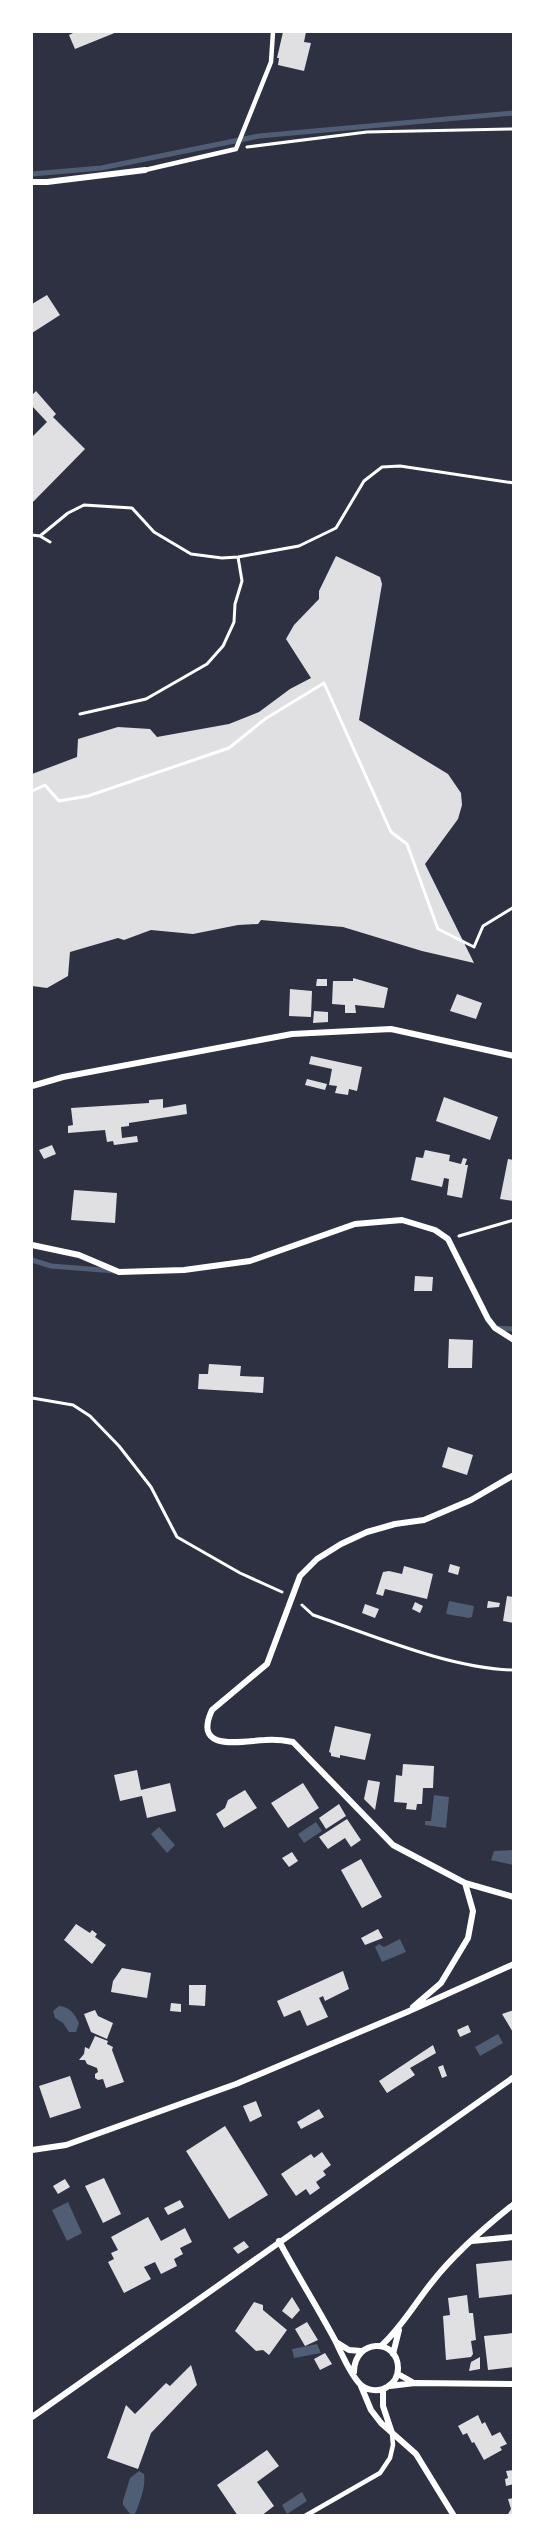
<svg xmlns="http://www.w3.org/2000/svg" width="545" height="2547" viewBox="0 0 545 2547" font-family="'Sofia Sans Condensed',sans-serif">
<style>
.water{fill:#4f5d75}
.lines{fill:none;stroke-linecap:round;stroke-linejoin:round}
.stream{stroke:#4f5d75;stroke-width:5}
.building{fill:#e0e0e3}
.path{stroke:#fff;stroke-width:3}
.service{stroke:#fff;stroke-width:4.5}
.minor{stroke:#fff;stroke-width:6}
</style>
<rect width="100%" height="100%" fill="#2d3142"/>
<path class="water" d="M 449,1601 L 474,1606 L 472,1617 L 469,1618 L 446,1614 Z
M 434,1795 L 449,1797 L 446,1828 L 425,1825 L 425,1821 L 431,1821 Z
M 316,1822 L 322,1831 L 304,1843 L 298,1834 Z
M 159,1827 L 175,1845 L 167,1853 L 151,1834 Z
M 513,1850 L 513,1865 L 491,1860 L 494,1851 Z
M 400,1939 L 406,1952 L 382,1962 L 375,1947 L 379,1944 L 384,1947 Z
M 59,2006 C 70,2007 74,2013 79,2023 L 76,2032 L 69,2032 L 63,2023 L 55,2018 L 53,2011 Z
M 498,2034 L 503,2043 L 480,2056 L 475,2047 Z
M 68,2202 L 82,2233 L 67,2241 L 52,2210 Z
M 317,2344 L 321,2353 L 294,2358 L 292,2349 Z
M 139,2471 L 144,2474 C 146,2486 140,2502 135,2514 L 131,2515 L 123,2505 L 123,2501 L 130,2478 Z
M 302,2492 L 307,2501 L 287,2514 L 282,2505 Z"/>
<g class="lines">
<path class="stream" d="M 32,174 L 101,168 L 259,136 L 514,113
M 32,1260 L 51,1266 L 115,1271
M 494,1328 L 514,1329"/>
</g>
<path class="building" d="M 75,32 L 117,32 L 75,49 L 69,35 Z
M 283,32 L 306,32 L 304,42 L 311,43 L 304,71 L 278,65 L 279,58 L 277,58 Z
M 47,295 L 60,315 L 32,333 L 32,304 Z
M 36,391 L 56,414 L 53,417 L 85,449 L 32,503 L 32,437 L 47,422 L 32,406 L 32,395 Z
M 336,556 L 380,577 L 382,584 L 359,720 L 448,774 L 461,793 L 462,805 L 458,819 L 425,864 L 474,963 L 422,951 L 343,927 L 261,920 L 258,924 L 238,925 L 193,934 L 151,930 L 124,940 L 118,938 L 70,952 L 68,976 L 47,988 L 32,986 L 32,774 L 77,757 L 78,739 L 118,727 L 150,729 L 157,737 L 229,724 L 259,712 L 290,689 L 311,678 L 286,639 L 294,625 L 319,599 L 319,591 Z
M 353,978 L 388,988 L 384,1008 L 355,1005 L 356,1013 L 345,1013 L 345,1005 L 332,1004 L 333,981 L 353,981 Z
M 317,979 L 327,979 L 327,986 L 316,986 Z
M 290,989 L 312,991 L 311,1017 L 289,1016 Z
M 457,994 L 482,1003 L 476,1019 L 450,1011 Z
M 314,1011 L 328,1012 L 328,1022 L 313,1023 Z
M 311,1056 L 362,1067 L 357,1091 L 349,1089 L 348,1095 L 335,1093 L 337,1086 L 329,1085 L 332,1069 L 309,1064 Z
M 307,1079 L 327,1084 L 325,1090 L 305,1085 Z
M 444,1097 L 498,1117 L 490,1140 L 436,1121 Z
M 163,1099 L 163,1108 L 186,1104 L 187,1114 L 129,1123 L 129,1126 L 121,1127 L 122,1138 L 137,1136 L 138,1142 L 114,1145 L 113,1141 L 107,1142 L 105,1130 L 68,1133 L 68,1126 L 73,1125 L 71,1108 L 149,1103 L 149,1100 Z
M 52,1145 L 56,1154 L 44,1159 L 39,1150 Z
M 425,1150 L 450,1155 L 449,1161 L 461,1164 L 463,1158 L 467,1159 L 465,1165 L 468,1165 L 462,1198 L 447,1195 L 449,1179 L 444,1178 L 442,1187 L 411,1180 L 416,1157 L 423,1158 Z
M 508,1159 L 514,1160 L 514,1201 L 500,1199 Z
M 74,1190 L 117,1193 L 115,1223 L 71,1220 Z
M 415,1276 L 433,1277 L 432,1291 L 414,1291 Z
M 449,1339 L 473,1340 L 472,1368 L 448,1368 Z
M 209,1364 L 241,1366 L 240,1376 L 264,1377 L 263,1393 L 198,1389 L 199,1374 L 208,1374 Z
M 448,1447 L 473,1455 L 467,1475 L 442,1467 Z
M 450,1564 L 460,1567 L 458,1575 L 448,1572 Z
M 404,1566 L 433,1574 L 427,1599 L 385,1589 L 383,1596 L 376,1594 L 383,1572 L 389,1571 L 402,1574 Z
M 507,1596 L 514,1597 L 514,1623 L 503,1621 Z
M 488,1601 L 500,1603 L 499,1607 L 487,1608 Z
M 415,1602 L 423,1606 L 420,1613 L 412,1609 Z
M 365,1604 L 379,1609 L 375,1618 L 362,1613 Z
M 335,1726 L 371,1734 L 365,1760 L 340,1755 L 340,1758 L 331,1756 L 331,1753 L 329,1752 Z
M 403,1764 L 434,1766 L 433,1788 L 423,1788 L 422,1804 L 417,1804 L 416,1810 L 406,1809 L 407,1803 L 394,1802 L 396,1775 L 402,1776 Z
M 137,1770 L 141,1790 L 170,1783 L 176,1811 L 147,1818 L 142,1796 L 120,1801 L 114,1775 Z
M 368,1780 L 380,1782 L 375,1810 L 364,1799 Z
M 303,1783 L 319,1808 L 288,1828 L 271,1803 Z
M 245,1790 L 257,1808 L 224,1828 L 216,1814 L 225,1808 L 228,1800 Z
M 339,1804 L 346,1816 L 326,1829 L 319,1818 Z
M 347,1819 L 361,1840 L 351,1847 L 345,1838 L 328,1849 L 319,1837 Z
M 292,1852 L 298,1861 L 289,1867 L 282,1858 Z
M 361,1859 L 382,1897 L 362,1908 L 341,1870 Z
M 76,1924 L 90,1933 L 92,1930 L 97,1934 L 95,1937 L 106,1945 L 92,1964 L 64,1940 Z
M 378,1929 L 383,1938 L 365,1945 L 361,1938 Z
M 122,1968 L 151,1973 L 147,1998 L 111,1992 L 113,1981 Z
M 343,1971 L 349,1989 L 325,2001 L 323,1996 L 319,1998 L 328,2017 L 307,2026 L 300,2010 L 284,2017 L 277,2001 Z
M 189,1985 L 206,1985 L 205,2006 L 189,2005 Z
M 171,2003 L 181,2004 L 181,2012 L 170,2011 Z
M 95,2010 L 98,2016 L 113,2023 L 107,2039 L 91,2032 L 84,2014 Z
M 514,2010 L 514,2034 L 502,2014 Z
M 468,2025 L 471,2032 L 460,2037 L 457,2030 Z
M 95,2036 L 108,2041 L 107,2044 L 113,2047 L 112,2050 L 124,2082 L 106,2088 L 103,2079 L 98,2080 L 95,2078 L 95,2074 L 98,2072 L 97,2068 L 87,2064 L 85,2060 L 79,2060 L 84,2054 L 85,2047 L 89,2049 Z
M 433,2045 L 436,2053 L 410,2068 L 415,2075 L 387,2093 L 379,2081 Z
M 443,2065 L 447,2076 L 442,2078 L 438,2067 Z
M 70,2076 L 81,2108 L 50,2118 L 39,2086 Z
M 256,2101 L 262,2116 L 250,2122 L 243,2106 Z
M 319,2109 L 324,2117 L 301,2129 L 297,2122 Z
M 225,2126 L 268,2195 L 229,2219 L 186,2151 Z
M 322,2152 L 331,2165 L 323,2171 L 326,2175 L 316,2182 L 320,2188 L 310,2195 L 306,2189 L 296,2196 L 281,2174 L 311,2154 L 314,2158 Z
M 104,2178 L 121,2214 L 103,2223 L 85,2186 Z
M 65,2179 L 70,2187 L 58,2194 L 53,2186 Z
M 180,2200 L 184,2207 L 168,2215 L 164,2208 Z
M 148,2217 L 161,2241 L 185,2228 L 192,2242 L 180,2248 L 183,2254 L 174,2259 L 177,2266 L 161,2274 L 155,2262 L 144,2267 L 151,2279 L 124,2293 L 108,2262 L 114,2259 L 111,2253 L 118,2250 L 111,2237 Z
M 244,2241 L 249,2247 L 238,2254 L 233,2248 Z
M 514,2260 L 514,2294 L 479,2298 L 476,2264 Z
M 467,2295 L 469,2313 L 473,2313 L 476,2340 L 471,2341 L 473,2354 L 471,2357 L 446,2360 L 443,2316 L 450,2315 L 448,2298 Z
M 292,2297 L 300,2310 L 292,2319 L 282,2311 Z
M 254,2302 L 263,2305 L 263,2310 L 287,2330 L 269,2355 L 263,2350 L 256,2351 L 235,2331 Z
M 307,2322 L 318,2340 L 305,2346 L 295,2329 Z
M 514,2333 L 514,2367 L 488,2370 L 484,2336 Z
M 325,2353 L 332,2364 L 320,2370 L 314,2359 Z
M 480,2357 L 480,2369 L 469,2371 L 471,2362 Z
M 191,2365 L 197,2385 L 151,2433 L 138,2469 L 107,2458 L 126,2405 L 135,2414 L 166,2383 L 170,2386 Z
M 478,2415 L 482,2424 L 485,2422 L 492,2436 L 500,2432 L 507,2444 L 500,2447 L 502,2450 L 484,2460 L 474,2442 L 472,2443 L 467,2433 L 463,2435 L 458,2426 Z
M 267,2450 L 279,2466 L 257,2482 L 274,2506 L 261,2516 L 238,2516 L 217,2485 Z
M 514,2470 L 514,2484 L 506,2486 L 505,2479 L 508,2478 L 506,2471 Z
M 514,2498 L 514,2516 L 507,2516 L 511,2509 L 508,2499 Z"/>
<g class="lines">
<path class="path" d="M 247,147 L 367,132 L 514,129
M 32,535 L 40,536 L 50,542
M 40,536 L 68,513 L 84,505 L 132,508 L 154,532 L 191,554 L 222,558 L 238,557 L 299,546 L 336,528 L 364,481 L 382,467 L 400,466 L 514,483
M 80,714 L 146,699 L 207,664 L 223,646 L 234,622 L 235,604 L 242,581 L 238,557
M 32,791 L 45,785 L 59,801 L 88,796 L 229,748 L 265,719 L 324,683 L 391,832 L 407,844 L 438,929 L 474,947 L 483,926 L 514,907
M 459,1236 L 514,1220
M 32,1398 L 73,1405 L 90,1416 L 119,1446 L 151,1487 L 177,1537 L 240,1573 L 282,1592
M 302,1605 L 313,1615 C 372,1635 451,1669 514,1670"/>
<path class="service" d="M 145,170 L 236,149 L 271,62 L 273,32
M 305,2516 L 380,2473 L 390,2458 L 393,2445 L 392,2434"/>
<path class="minor" d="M 32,182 L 47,182 L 145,170
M 32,1086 L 63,1077 L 292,1034 L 391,1029 L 514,1056
M 32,1245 L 79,1255 L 119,1272 L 184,1270 L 250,1261 L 355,1224 L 402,1220 L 435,1230 L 448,1239 L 488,1319 L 495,1328 L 514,1340
M 514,1475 L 471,1500 L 424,1520 L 395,1524 L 367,1532 L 341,1544 L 317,1559 L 300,1576 L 267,1664 L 212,1710 C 192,1753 242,1741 265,1740 C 275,1739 283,1740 293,1742 L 393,1845 L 465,1883 L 514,1897
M 413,2007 L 441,1983 L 468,1938 L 473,1911 L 465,1883
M 32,2150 L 66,2145 L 236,2084 L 407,2012 L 514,1964
M 279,2241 C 297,2275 318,2308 336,2342 C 341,2353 353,2378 361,2385 C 368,2391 380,2392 387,2387 C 394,2383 398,2376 398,2368 C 398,2338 354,2338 354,2372
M 472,2241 L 514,2237
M 336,2342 L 349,2350 L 361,2351
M 381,2346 C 402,2327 415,2303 433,2281 C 456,2252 485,2227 514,2204
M 393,2354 L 399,2330
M 398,2374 L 414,2383
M 361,2386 L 371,2410 L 381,2423 L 416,2454 L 454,2516
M 390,2386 L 415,2383 L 514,2384
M 383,2390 L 383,2406 L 392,2433
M 32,2417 L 514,2077"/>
</g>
<rect width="545" height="2547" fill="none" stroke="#ffffff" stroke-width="66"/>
</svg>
